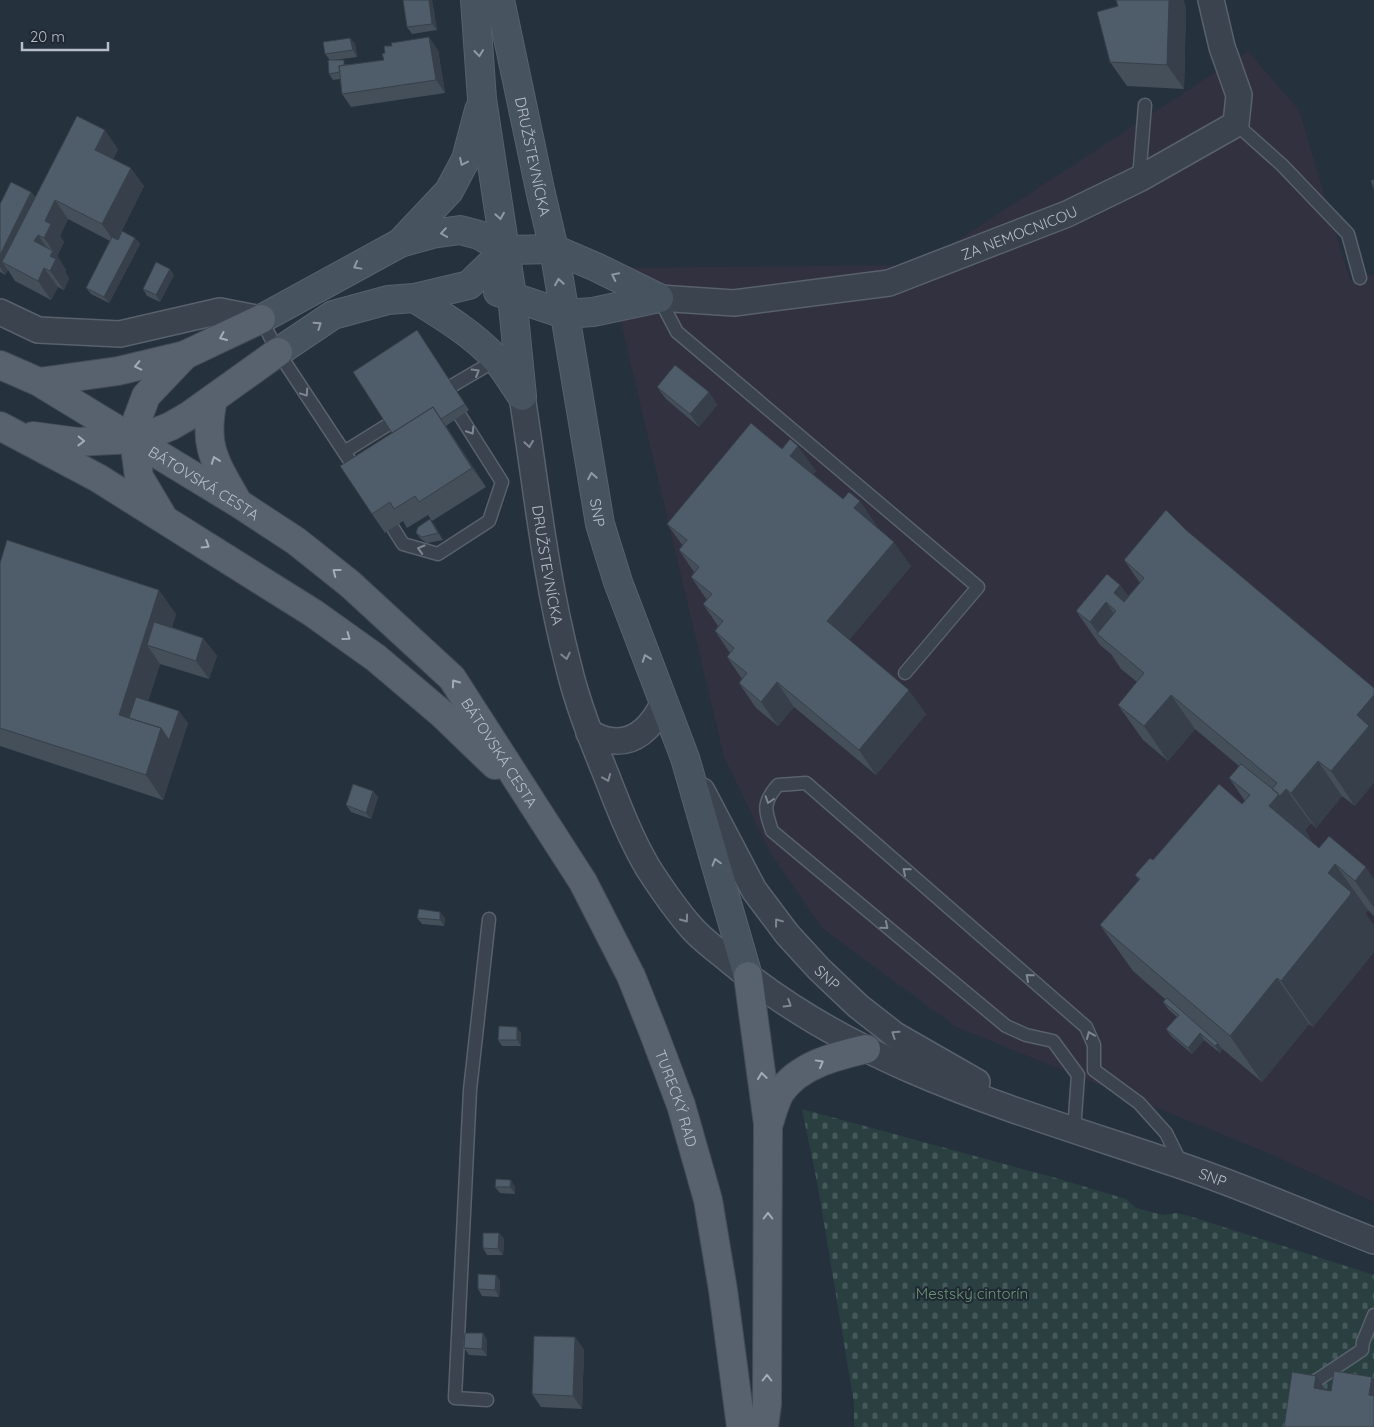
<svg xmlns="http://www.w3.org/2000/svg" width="1374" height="1427" viewBox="0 0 1374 1427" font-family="Quicksand,sans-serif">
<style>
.medical{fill:#32313f}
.cemetery{fill:url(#cemetery-stones)}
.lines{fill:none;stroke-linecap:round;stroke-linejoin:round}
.lane-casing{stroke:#58616c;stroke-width:15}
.street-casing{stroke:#58616c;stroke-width:28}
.secondary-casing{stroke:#58616c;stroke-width:30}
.primary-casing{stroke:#434c57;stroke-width:30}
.lane{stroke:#3a434e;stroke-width:12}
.street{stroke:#3a434e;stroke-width:25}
.secondary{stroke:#485360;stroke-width:28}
.primary{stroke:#58626e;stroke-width:28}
.wall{fill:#444f5a}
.shaded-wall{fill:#37404a}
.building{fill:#4f5c69;stroke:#37404a}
.oneway{stroke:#9099a4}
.oneway2{stroke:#a3acb7}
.oneway3{stroke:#7e8792}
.labels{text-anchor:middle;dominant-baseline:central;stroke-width:4;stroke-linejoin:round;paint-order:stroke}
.street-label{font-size:15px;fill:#b6bec9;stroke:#1f2833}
.park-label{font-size:15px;fill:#6e9875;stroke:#1f2833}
</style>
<defs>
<pattern id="cemetery-stones" width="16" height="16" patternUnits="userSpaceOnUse" patternTransform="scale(1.25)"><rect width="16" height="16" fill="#293f40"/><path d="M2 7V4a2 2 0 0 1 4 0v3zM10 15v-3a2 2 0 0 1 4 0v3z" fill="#46595a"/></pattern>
</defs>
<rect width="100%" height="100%" fill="#26313e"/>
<path class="medical" d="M 1248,51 L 1299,110 L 1350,280 L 1374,274 L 1374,1202 L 1266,1152 L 956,1027 L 822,928 L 771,854 L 724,757 L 608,268 L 920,265 Z"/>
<path class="cemetery" d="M 802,1109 L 1056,1178 L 1126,1199 L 1136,1208 L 1163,1215 L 1176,1213 L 1189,1216 L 1374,1275 L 1374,1427 L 854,1427 L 854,1403 L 818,1187 Z"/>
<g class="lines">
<defs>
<path id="lane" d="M 1236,124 L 1282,165 L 1348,234 L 1360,278
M 1139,179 L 1145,105
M 659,298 L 677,332 L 978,587 L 905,673
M 261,319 L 278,352 L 358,473
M 438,394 L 496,360
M 344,452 L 402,416
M 393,528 L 403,544 L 438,554 L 489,521 L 502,482 L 452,403
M 1094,1070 L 1139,1103 L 1166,1133 L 1182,1165
M 1074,1131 L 1078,1075 L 1053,1041 L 1026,1035 L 1006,1026 L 772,831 C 765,810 762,803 778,785 L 806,783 L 1086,1027 L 1094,1045 L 1094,1070
M 1305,1388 L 1362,1350 L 1363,1342 L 1374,1315
M 487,1400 L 455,1398 L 470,1090 L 489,919"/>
<g id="street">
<path id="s1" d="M 659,298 L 734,303 L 889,283 L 1067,214 L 1139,179 L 1236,124 L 1239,95 L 1222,47 L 1211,0"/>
<path d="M 0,312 L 38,330 L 120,334 L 220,311 L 261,319"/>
<path id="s2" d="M 522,396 C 536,485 545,576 568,664 C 577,703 592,740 607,777 C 619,808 631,839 648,868 C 659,885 677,911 691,927 C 702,940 718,951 731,962 C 859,1070 1027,1113 1182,1166 C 1247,1188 1310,1216 1374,1241"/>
<path d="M 589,733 C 595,735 601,739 608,740 C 635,746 652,726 663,704"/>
<path id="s3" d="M 702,791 L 754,890 L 787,934 L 819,969 L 858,1006 L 895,1035 L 977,1082"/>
</g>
<g id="secondary">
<path d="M 475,0 L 482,99 L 512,296 L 522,396"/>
<path id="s4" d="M 500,0 L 541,194 L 554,249 L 600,524 L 618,582 L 685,758 L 748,976"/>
<path d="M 401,242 L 449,191 L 466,159 L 479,110"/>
<path d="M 505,250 L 554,249 L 596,267 L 659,298"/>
<path d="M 498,292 L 564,314 L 593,312 L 659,298"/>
<path d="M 414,298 C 443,316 473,334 496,359 C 505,370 513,383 521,395"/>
<path d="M 261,319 L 400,243 L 432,234 L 460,230 L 479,235 L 505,250"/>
<path d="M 278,352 L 333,315 L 388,300 L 414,298 L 469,285 L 505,250"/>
</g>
<g id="primary">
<path id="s5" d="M 0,365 L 39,382 L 238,503 L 296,541 L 350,584 L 452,678 L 583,882 L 631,976 L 653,1031 L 681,1105 L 708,1200 L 723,1290 L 741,1427"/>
<path d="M 39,382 L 118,371 L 185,355 L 261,319"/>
<path d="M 213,399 C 203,446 214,460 237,501"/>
<path d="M 0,426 L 98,478 L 313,613 L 376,658 L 441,713 L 495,765"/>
<path d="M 33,436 L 78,442 L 94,441 L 134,439 L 154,433 L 171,426 L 190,415 L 278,352"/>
<path d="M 161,514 L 139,477 L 134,439 L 137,420 L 146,396 L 185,355"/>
<path d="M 748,976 L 768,1124 L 767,1404 L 764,1427"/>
<path d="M 769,1123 C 772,1114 775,1102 780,1093 C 798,1065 836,1056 866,1049"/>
</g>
</defs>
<use href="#lane" class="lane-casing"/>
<use href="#street" class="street-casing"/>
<use href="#secondary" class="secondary-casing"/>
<use href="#primary" class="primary-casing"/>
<use href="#lane" class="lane"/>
<use href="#street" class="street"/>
<use href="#secondary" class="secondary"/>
<use href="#primary" class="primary"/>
</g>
<path class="wall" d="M 403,0 L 432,0 L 437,30 L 412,34 L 407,27 Z
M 1118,6 L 1186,8 L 1184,89 L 1127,86 L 1110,62 Z
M 350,38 L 355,44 L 357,57 L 334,60 L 347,65 L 384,60 L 438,50 L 445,93 L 351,107 L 342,94 L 340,79 L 333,80 L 329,74 L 330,60 L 325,54 Z
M 118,149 L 113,159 L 144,186 L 117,240 L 135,238 L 140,244 L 109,303 L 91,294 L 86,288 L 110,241 L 68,219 L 60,236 L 64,242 L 57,256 L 66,270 L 65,272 L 69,278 L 64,290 L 58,287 L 51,300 L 15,281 L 8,270 L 5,275 L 0,272 L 0,204 L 31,192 L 35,197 Z
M 174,275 L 160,302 L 147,296 L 143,289 Z
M 417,330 L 469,410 L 446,426 L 486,487 L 432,521 L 428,515 L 407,528 L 403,521 L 385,533 L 372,514 Z
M 657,387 L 709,392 L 717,405 L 699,427 L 666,399 Z
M 782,449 L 816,471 L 813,474 L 843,499 L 877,526 L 876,527 L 911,566 L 849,640 L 926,714 L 876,775 L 794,707 L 778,726 L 756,708 L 739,683 L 742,679 L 727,657 L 730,653 L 715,631 L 718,626 L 703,604 L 707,600 L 691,577 L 694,572 L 679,550 L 683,546 L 667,524 Z
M 1166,510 L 1355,806 L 1342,796 L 1316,828 L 1311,823 L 1305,830 L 1311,840 L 1311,841 L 1319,848 L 1374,879 L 1374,916 L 1368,910 L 1365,913 L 1374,926 L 1374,952 L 1313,1027 L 1309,1024 L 1262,1082 L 1220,1047 L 1222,1049 L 1220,1053 L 1204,1040 L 1192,1054 L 1171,1036 L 1166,1029 L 1177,1017 L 1168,1009 L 1163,1002 L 1166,1000 L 1133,971 L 1100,925 L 1139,880 L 1135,875 L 1153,860 L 1242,804 L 1245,801 L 1229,778 L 1239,766 L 1195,729 L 1168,761 L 1143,740 L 1118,705 L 1137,682 L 1121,669 L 1111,654 L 1100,645 L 1076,611 L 1120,585 L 1128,596 L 1140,583 L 1124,560 Z
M 430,519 L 443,540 L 427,543 L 421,539 L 416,533 Z
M 0,563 L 176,614 L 172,627 L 203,638 L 217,656 L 209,679 L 160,664 L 148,701 L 188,723 L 163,800 L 0,746 Z
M 373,791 L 378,797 L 371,819 L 351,812 L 346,805 Z
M 417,918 L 445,918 L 444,926 L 422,924 Z
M 521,1033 L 521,1046 L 502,1046 L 498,1040 Z
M 495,1187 L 515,1187 L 515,1194 L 500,1193 Z
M 499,1233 L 504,1239 L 503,1255 L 487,1255 L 483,1248 Z
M 496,1275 L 500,1281 L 499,1297 L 482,1296 L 478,1289 Z
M 483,1333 L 487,1340 L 487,1356 L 469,1355 L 464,1348 Z
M 575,1337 L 584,1350 L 582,1409 L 541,1407 L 532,1394 Z"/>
<path class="shaded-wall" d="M 429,0 L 432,0 L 437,30 L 432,24 Z
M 1169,0 L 1184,0 L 1186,8 L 1184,89 L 1167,65 Z
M 429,37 L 438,50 L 445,93 L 436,80 Z
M 350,38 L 355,44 L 357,57 L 353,50 Z
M 105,130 L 118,149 L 108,168 L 95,150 Z
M 131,168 L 144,186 L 115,243 L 102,224 Z
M 31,192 L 40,204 L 2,262 L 8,270 L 5,275 L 0,267 L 0,255 Z
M 55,200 L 68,219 L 60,236 L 64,242 L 57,256 L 66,270 L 65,272 L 69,278 L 64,290 L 50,271 L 50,256 L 53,251 L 44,238 L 45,221 Z
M 38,235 L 51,253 L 34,241 Z
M 135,238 L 140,244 L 109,303 L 104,297 Z
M 44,268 L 58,287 L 51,300 L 38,281 Z
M 170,269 L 174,275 L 160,302 L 156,295 Z
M 709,392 L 717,405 L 699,427 L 690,414 Z
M 433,407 L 446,426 L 486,487 L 472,468 Z
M 798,446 L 816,471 L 808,480 L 790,456 Z
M 860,501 L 877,526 L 871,533 L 854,508 Z
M 430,519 L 435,525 L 443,540 L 438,533 Z
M 894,542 L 911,566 L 844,646 L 827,621 Z
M 1120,585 L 1145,620 L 1114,593 Z
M 159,590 L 176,614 L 164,651 L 147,645 L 160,664 L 139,730 L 119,715 Z
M 1106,602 L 1130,637 L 1100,636 L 1090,622 Z
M 203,638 L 217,656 L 209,679 L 196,661 Z
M 777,682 L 794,707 L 778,726 L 761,702 Z
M 909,690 L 926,714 L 876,775 L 859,750 Z
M 1171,695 L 1195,729 L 1168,761 L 1144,726 Z
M 1374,695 L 1374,783 L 1355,806 L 1331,771 L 1357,715 Z
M 179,711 L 188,723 L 163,800 L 146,775 L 161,728 Z
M 1318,761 L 1342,796 L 1316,828 L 1291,793 Z
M 1286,789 L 1311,823 L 1305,830 L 1311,840 L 1301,852 L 1269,806 L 1279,794 Z
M 373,791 L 378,797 L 371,819 L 366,813 Z
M 1335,864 L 1368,910 L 1365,913 L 1374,926 L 1374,952 L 1313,1027 L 1281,981 L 1328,873 Z
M 1366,867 L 1374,879 L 1374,908 L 1355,881 Z
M 440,912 L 445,918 L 444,926 L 440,920 Z
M 1277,978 L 1309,1024 L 1262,1082 L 1230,1036 Z
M 517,1027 L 521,1033 L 521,1046 L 517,1040 Z
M 1200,1033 L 1204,1040 L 1192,1054 L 1188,1048 Z
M 1218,1043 L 1222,1049 L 1220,1053 L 1215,1046 Z
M 511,1180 L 515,1187 L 515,1194 L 510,1187 Z
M 499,1233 L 504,1239 L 503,1255 L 498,1249 Z
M 496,1275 L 500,1281 L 499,1297 L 495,1290 Z
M 483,1333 L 487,1340 L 487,1356 L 482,1349 Z
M 575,1337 L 584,1350 L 582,1409 L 573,1396 Z
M 1316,1376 L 1333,1400 L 1314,1388 Z
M 1372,1377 L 1374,1380 L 1374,1402 L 1369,1395 Z"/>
<path class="building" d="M 403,0 L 429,0 L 432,24 L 407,27 Z
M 1116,0 L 1169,0 L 1167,65 L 1110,62 L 1097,12 L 1118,6 Z
M 429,37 L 436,80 L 342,94 L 339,66 L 384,60 L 382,54 L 385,53 L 384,46 L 392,46 L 391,43 Z
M 350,38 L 353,50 L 325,54 L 323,42 Z
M 328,60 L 344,60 L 344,65 L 339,66 L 340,72 L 329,74 Z
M 77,116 L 105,130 L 95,150 L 131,168 L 102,224 L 55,200 L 45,221 L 51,224 L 44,238 L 38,235 L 34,241 L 53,251 L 50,256 L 56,259 L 50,271 L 44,268 L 38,281 L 2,262 Z
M 1371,180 L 1374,180 L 1374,190 Z
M 11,182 L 31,192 L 0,255 L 0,204 Z
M 122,231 L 135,238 L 104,297 L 86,288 L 112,237 L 118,240 Z
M 156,262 L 170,269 L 156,295 L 143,289 Z
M 417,330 L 465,404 L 441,419 L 433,407 L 392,433 L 353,372 Z
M 675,365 L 709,392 L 690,414 L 657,387 Z
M 433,407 L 472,468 L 419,502 L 415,496 L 394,509 L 390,502 L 372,514 L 340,466 Z
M 751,423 L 782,449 L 790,439 L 798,446 L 790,456 L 843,499 L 849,492 L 860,501 L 854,508 L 894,542 L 827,621 L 909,690 L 859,750 L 777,682 L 761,702 L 739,683 L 747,673 L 727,657 L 734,648 L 715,631 L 723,621 L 703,604 L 712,594 L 691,577 L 699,567 L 679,550 L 687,540 L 667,524 Z
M 1166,510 L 1186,530 L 1374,688 L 1374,695 L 1357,715 L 1369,726 L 1331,771 L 1318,761 L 1291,793 L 1286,789 L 1280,796 L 1272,789 L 1277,783 L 1171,695 L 1144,726 L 1118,705 L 1144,673 L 1097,634 L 1116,611 L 1106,602 L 1090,622 L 1076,611 L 1107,574 L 1120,585 L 1114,593 L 1124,602 L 1144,578 L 1124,560 Z
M 430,519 L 438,533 L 422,537 L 416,533 L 418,527 Z
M 7,540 L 159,590 L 119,715 L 161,728 L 146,775 L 0,728 L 0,563 Z
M 154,622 L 203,638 L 196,661 L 147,645 Z
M 136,697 L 179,711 L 169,740 L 161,728 L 129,718 Z
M 1241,764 L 1279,794 L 1269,806 L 1319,848 L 1329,836 L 1366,867 L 1355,881 L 1335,864 L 1328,873 L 1351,892 L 1350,895 L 1281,981 L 1277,978 L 1230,1036 L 1100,925 L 1140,879 L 1135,875 L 1150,858 L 1153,860 L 1219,784 L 1242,804 L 1250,795 L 1229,778 Z
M 353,784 L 373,791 L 366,813 L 346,805 Z
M 419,909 L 440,912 L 440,920 L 417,918 Z
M 1167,998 L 1218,1043 L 1215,1046 L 1200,1033 L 1188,1048 L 1166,1029 L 1179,1015 L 1163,1002 Z
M 499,1026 L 517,1027 L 517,1040 L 498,1040 Z
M 496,1179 L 511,1180 L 510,1187 L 495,1187 Z
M 483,1233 L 499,1233 L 498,1249 L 483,1248 Z
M 478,1274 L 496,1275 L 495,1290 L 478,1289 Z
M 465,1333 L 483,1333 L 482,1349 L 464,1348 Z
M 534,1336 L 575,1337 L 573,1396 L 532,1394 Z
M 1334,1371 L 1372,1377 L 1369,1395 L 1374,1396 L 1374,1427 L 1284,1427 L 1292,1372 L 1316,1376 L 1314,1388 L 1331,1391 Z"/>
<defs><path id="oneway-chevron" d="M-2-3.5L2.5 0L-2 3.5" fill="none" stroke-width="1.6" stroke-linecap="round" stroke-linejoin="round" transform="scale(1.25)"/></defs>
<g class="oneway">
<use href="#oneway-chevron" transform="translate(479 53) rotate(84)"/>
<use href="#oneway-chevron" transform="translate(463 162) rotate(115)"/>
<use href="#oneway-chevron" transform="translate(500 216) rotate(81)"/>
<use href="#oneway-chevron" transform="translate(444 233) rotate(172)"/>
<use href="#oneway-chevron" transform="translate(357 266) rotate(151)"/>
<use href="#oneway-chevron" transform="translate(615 276) rotate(-154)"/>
<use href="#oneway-chevron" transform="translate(559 282) rotate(-99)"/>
<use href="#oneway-chevron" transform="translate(318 325) rotate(-34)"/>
<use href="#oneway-chevron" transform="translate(592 476) rotate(-100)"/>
<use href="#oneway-chevron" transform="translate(646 658) rotate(-110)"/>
<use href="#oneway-chevron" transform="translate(716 862) rotate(-106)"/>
</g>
<g class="oneway2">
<use href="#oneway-chevron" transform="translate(223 337) rotate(156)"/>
<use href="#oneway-chevron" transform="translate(138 366) rotate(167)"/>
<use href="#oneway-chevron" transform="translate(81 441) rotate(1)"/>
<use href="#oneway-chevron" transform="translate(215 460) rotate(-110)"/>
<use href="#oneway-chevron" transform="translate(206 545) rotate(32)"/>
<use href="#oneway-chevron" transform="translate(336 572) rotate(-142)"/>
<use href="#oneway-chevron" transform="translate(347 637) rotate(36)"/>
<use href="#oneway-chevron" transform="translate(455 683) rotate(-125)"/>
<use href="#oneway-chevron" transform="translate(820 1063) rotate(-29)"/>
<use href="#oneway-chevron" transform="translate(762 1076) rotate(-98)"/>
<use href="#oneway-chevron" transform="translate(768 1216) rotate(-90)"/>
<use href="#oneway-chevron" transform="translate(767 1378) rotate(-90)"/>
</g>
<g class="oneway3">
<use href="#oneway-chevron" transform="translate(476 372) rotate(-31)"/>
<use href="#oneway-chevron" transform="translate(305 393) rotate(56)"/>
<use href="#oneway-chevron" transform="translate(471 431) rotate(58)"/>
<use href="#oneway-chevron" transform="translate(529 444) rotate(81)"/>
<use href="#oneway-chevron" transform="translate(421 549) rotate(-164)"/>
<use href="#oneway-chevron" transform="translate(566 656) rotate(78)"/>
<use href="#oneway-chevron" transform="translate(607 778) rotate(68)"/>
<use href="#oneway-chevron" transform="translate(769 800) rotate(108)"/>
<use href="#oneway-chevron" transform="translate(906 871) rotate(-139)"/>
<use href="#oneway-chevron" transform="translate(685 919) rotate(54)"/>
<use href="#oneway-chevron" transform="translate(778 922) rotate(-127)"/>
<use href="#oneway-chevron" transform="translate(885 926) rotate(40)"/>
<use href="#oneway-chevron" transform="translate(1029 977) rotate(-139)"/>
<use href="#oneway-chevron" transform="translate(788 1004) rotate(32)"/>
<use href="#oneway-chevron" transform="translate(895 1034) rotate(-146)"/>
<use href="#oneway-chevron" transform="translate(1090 1035) rotate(-112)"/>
</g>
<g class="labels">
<g class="street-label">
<text stroke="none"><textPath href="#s4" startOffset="160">DRUŽSTEVNÍCKA</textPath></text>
<text stroke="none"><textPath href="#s1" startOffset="371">ZA NEMOCNICOU</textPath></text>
<text stroke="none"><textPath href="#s5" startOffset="236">BÁTOVSKÁ CESTA</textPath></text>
<text stroke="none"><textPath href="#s4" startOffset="522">SNP</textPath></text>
<text stroke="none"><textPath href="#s2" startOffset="171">DRUŽSTEVNÍCKA</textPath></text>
<text stroke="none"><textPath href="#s5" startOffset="641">BÁTOVSKÁ CESTA</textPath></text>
<text stroke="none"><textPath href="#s3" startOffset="226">SNP</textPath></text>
<text stroke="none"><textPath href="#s5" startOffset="1031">TURECKÝ RAD</textPath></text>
<text stroke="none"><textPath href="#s2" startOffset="1149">SNP</textPath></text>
</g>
<g class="park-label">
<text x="972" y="1293">Mestský cintorín</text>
</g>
</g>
<path d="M22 42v8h86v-8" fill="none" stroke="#b6bec9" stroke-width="2.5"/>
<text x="30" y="42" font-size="15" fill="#b6bec9" stroke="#1f2833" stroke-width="4" paint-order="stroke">20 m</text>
</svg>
